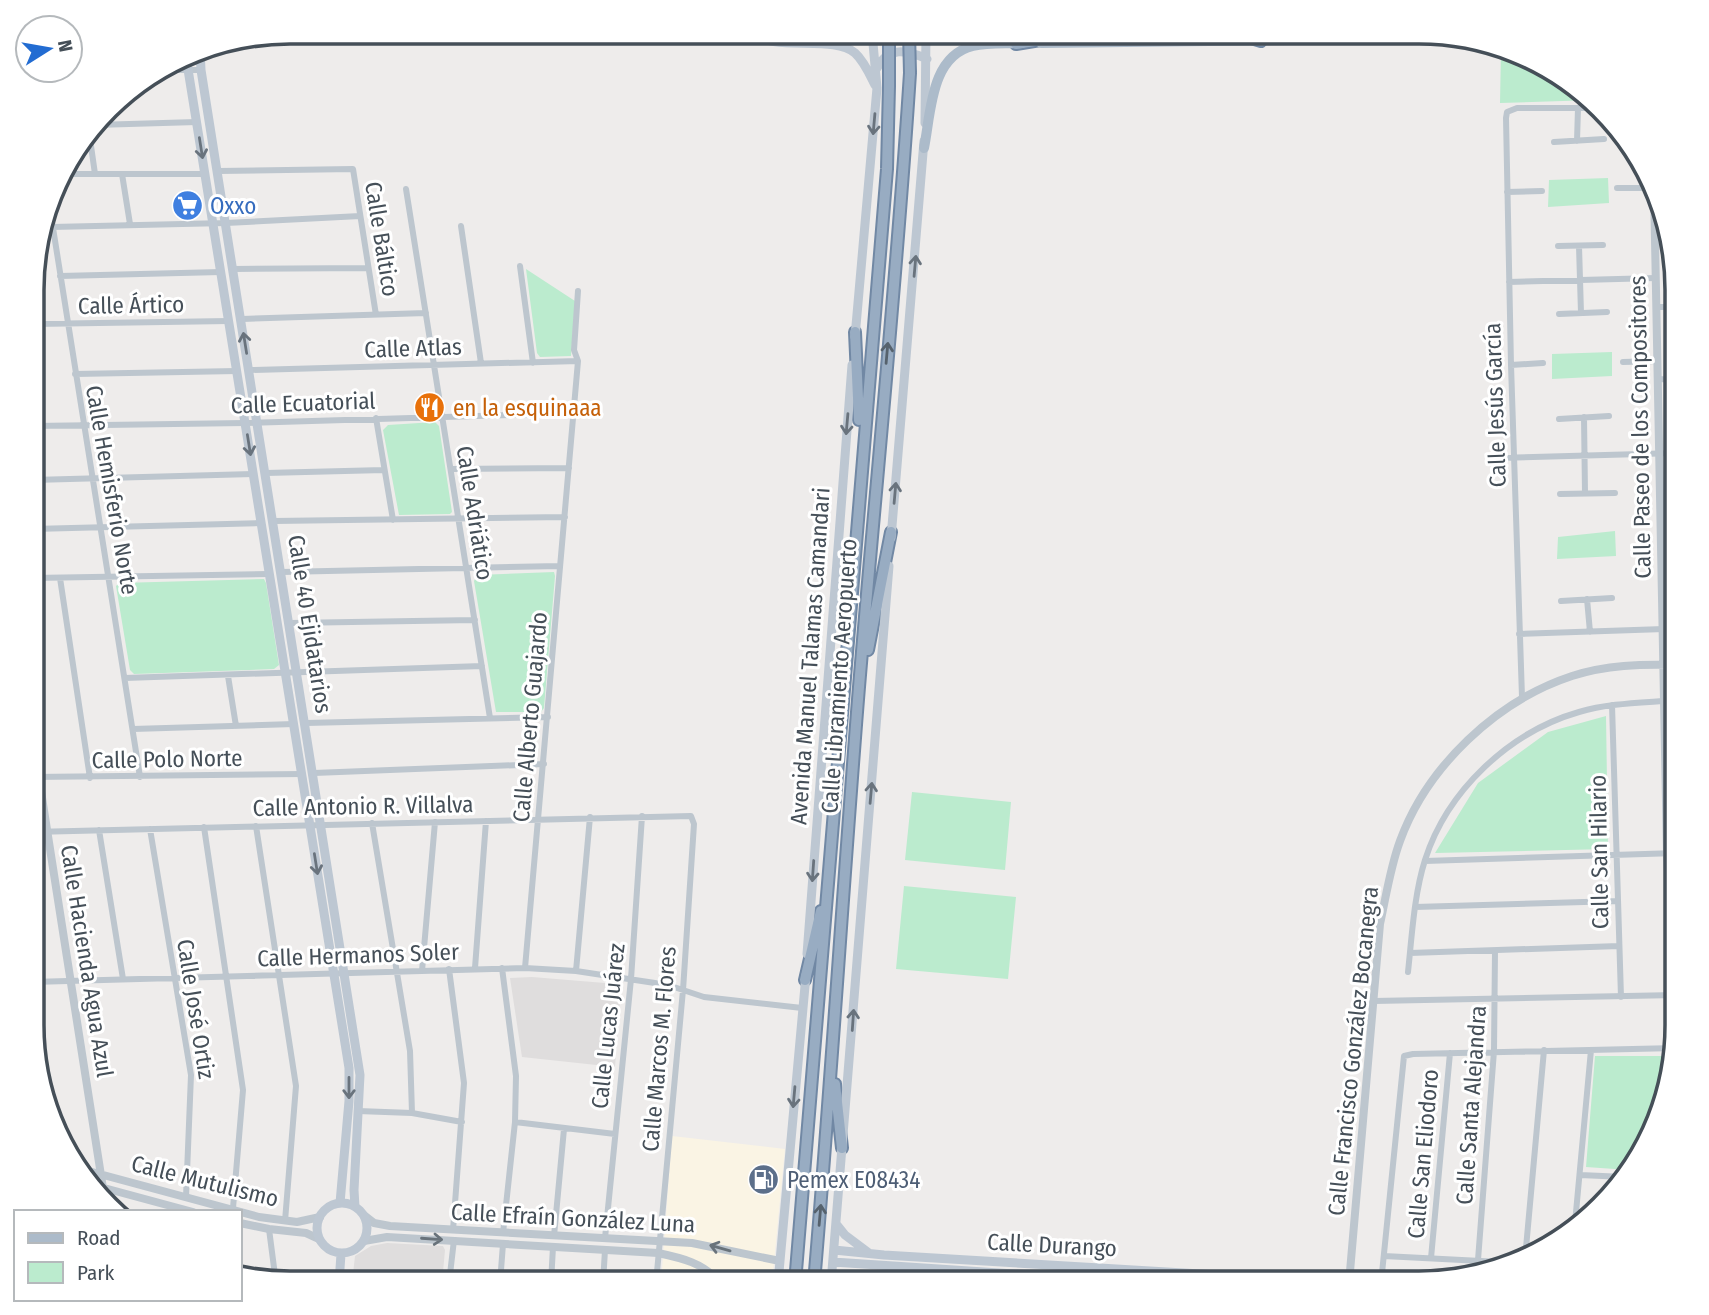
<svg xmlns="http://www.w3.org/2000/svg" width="1709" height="1315" viewBox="0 0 1709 1315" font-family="'Fira Sans Condensed',sans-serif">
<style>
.commercial{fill:#faf4e4}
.education{fill:#dfdddd}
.green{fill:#bbebce}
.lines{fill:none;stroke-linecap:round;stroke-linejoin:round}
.trunk-casing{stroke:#7188a4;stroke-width:14}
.minor{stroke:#bdc6ce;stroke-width:6}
.tertiary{stroke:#bdc6ce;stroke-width:8}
.secondary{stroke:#bdc7d2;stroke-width:9}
.primary{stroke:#acbbca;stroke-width:10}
.trunk{stroke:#98acc2;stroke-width:10}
.trunk-bridge-casing{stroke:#7188a4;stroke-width:14;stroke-linecap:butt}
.trunk-bridge{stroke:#98acc2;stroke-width:10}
.oneway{stroke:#69737d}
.oneway2{stroke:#56626d}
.oneway3{stroke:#69737b}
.labels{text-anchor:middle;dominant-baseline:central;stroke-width:6;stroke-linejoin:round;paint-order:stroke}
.shop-label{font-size:23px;fill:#366cbe;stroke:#fff;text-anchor:start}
.street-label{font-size:23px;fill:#454f58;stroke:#fff}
.food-label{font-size:23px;fill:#c56008;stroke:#fff;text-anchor:start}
.service-label{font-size:23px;fill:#4e5e75;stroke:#fff;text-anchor:start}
.rim{fill:none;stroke:#454f58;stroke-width:3.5}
</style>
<rect width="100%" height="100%" fill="#eeeceb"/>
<path class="commercial" d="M 672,1136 L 785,1149 L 772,1283 L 661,1283 Z"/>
<path class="education" d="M 532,977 L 617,984 L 621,987 L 615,1067 L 522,1057 L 510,978 Z
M 387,1243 L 443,1246 L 445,1250 L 442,1283 L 352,1283 L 355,1256 L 371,1246 Z"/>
<path class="green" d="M 1501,49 L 1518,51 L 1590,96 L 1594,100 L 1500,103 Z
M 1608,178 L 1609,203 L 1548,207 L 1549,180 Z
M 526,269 L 575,301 L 571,356 L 540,357 L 537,353 Z
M 1612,352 L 1612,376 L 1552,379 L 1552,354 Z
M 435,422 L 439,426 L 452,512 L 450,514 L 399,515 L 383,430 L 388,425 Z
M 1615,531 L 1616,556 L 1557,559 L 1558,537 Z
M 554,572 L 555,576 L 544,708 L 541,712 L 496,712 L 474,581 L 477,575 Z
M 264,579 L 266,583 L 279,665 L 274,669 L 134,674 L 130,670 L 116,586 L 119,583 Z
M 1606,716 L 1608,849 L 1435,853 L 1478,783 L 1548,732 Z
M 912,792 L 1011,802 L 1005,870 L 905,860 Z
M 904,886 L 1016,897 L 1008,979 L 896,969 Z
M 1595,1056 L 1674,1056 L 1658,1125 L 1629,1170 L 1586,1167 Z"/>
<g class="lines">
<defs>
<path id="trunk" d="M 1231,32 L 1261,41
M 1016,44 L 1089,32
M 855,332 L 859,420
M 868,650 L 891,532
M 805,980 L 821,911
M 835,1084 L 842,1148
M 795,1283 L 887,169 L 889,86
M 814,1283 C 831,1085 843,886 859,687 C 876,482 897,278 910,73"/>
</defs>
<use href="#trunk" class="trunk-casing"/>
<path class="minor" d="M 163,70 L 201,70
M 95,125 L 197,122
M 89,132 L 95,174
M 1577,141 L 1578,108
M 1554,142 L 1604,139
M 218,171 L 353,169 L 376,315
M 61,174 L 205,174
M 122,174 L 130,224
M 1617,188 L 1654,188
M 406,189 L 490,718
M 1507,192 L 1542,191
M 50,209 L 140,777
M 461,226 L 481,363
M 52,227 L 226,223 L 360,216
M 1558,246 L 1603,245
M 1579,246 L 1581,313
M 520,266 L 533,363
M 234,269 L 368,268
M 60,276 L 221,272
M 1509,282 L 1656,278
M 1656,307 L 1677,307
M 1559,314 L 1607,312
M 242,319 L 426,313
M 34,324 L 229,321
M 1623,362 L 1658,361
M 1511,365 L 1543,363
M 250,370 L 578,361
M 75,374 L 237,371
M 1658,379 L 1677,380
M 1584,417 L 1585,493
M 376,418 L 393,520
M 1559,419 L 1609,416
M 33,426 L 245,423 L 573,413
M 1495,458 L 1677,453
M 451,469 L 569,468
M 266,473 L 384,470
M 33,480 L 253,474
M 1560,494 L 1615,493
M 274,521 L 565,517
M 1661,528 L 1677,527
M 33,529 L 261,523
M 282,572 L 560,566
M 33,578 L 269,574
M 60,578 L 90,778
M 1587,599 L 1590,632
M 1663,599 L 1677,599
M 1561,601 L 1612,598
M 290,623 L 475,620
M 1519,634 L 1664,629
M 228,676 L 236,726
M 125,678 L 482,666
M 1522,697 L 1511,365 L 1506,118 L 1507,112 L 1517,108 L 1599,108
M 1612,705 L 1621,997
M 306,723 L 548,717
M 133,729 L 294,724
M 314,773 L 544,764
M 33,777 L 302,774
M 372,823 L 410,1051 L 412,1113
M 256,826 L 296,1086 L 285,1221
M 204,827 L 243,1090 L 233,1208
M 150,829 L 191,1075 L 186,1197
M 99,830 L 123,979
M 33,832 L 691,816 L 694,824 L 683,990 L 656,1283
M 1425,861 L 1677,853
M 1415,907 L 1618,901
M 1410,953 L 1619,946
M 475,968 L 486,821
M 502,968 L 516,1076 L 515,1122 L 503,1233
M 525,968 L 578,361 L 574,350 L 578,291
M 449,969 L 464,1083 L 453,1230
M 422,971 L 435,822
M 576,971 L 590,817
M 1408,972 C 1412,935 1414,895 1425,860 C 1447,791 1509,732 1579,712 C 1606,704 1635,703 1664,701
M 32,982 L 525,968 L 576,971 L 668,985 L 704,997 L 802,1008
M 1374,1001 L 1677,995
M 358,1111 L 412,1113 L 462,1122
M 515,1122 L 615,1134
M 1580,1175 L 1625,1177
M 103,1188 L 105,1201
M 1575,1223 L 1591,1050
M 269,1229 L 276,1283
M 554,1236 L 564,1129
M 605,1238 L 631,979 L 642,816
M 1384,1256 L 1520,1263
M 1431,1258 L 1450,1053
M 1525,1259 L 1544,1050
M 1478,1260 L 1494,1051 L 1495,951
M 449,1283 L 454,1240
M 500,1283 L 503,1244
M 551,1283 L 553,1247
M 603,1283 L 605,1250
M 1381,1283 L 1404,1056 L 1413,1054 L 1676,1048"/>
<path class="tertiary" d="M 1654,188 L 1667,854 L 1675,995 L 1677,1001
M 33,740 L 103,1188
M 81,1169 L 259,1217 L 297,1222 L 320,1217
M 93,1185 L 193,1212
M 365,1216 L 374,1223 L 390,1226 L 692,1243 L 780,1261
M 240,1223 L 269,1229 L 306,1233 L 319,1239
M 364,1241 L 387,1237 L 658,1253 C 682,1258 704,1263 720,1283
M 1349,1283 L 1380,924 C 1386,897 1390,868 1400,841 C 1427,767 1496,701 1572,676 C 1606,665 1641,664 1677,665"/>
<path class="secondary" d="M 749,32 C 774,53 833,34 855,53 C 864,61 870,75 875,85
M 200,49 L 201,70 L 360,1075 L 354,1190 L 355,1207
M 186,57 L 349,1068 L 349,1101 L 340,1203
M 877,68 C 888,46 907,50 927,59
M 925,123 L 926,32
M 855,337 L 877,88 L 872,32
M 891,538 L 924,141
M 807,954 L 852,365
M317 1228a25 25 0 1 1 50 0a25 25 0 1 1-50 0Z
M 837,1225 L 845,1235 L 869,1253
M 834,1250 L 884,1255 L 1351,1283
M 833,1262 L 1150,1283
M 339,1283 L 341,1254
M 778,1283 L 806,975
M 831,1283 L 889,566"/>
<path class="primary" d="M 1041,43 L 1460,38
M 924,148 C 931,114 930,56 973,46 C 989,42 1006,44 1022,43"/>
<use href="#trunk" class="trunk"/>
<defs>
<path id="trunk-bridge" d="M 889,32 L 889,86
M 909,32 L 910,73"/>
</defs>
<use href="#trunk-bridge" class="trunk-bridge-casing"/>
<use href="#trunk-bridge" class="trunk-bridge"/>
</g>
<defs><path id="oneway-shaft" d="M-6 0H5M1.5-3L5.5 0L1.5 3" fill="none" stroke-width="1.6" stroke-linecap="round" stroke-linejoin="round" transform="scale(1.75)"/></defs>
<g class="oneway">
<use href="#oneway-shaft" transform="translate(874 124) rotate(95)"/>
<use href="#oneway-shaft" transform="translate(201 148) rotate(81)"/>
<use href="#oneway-shaft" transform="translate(915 266) rotate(-85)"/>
<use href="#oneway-shaft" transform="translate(245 343) rotate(-99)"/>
<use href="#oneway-shaft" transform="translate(847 424) rotate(95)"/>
<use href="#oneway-shaft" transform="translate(249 445) rotate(81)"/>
<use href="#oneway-shaft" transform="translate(895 493) rotate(-85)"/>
<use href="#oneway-shaft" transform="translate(871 793) rotate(-85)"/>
<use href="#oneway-shaft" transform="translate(316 864) rotate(81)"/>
<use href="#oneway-shaft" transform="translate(813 871) rotate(94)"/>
<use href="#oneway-shaft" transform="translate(853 1020) rotate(-86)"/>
<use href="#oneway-shaft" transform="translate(349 1088) rotate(90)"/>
<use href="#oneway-shaft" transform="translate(794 1097) rotate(95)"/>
</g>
<g class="oneway2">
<use href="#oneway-shaft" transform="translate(887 353) rotate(-85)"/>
<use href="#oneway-shaft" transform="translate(820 1215) rotate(-85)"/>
</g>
<g class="oneway3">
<use href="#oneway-shaft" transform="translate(432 1239) rotate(4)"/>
<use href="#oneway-shaft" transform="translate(720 1248) rotate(-164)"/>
</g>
<defs>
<symbol id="supermarket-disc" viewBox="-11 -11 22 22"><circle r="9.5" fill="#3f7fe0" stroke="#fff"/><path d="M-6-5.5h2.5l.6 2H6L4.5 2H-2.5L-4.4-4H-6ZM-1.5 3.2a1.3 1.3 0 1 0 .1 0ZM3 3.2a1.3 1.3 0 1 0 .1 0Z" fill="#fff"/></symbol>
<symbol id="restaurant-disc" viewBox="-11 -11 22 22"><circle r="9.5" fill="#e8710a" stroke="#fff"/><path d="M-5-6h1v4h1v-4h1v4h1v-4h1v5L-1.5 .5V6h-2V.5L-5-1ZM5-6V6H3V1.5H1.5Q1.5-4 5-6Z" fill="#fff"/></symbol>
<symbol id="fuel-disc" viewBox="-11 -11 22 22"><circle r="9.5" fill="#5c6f8a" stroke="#fff"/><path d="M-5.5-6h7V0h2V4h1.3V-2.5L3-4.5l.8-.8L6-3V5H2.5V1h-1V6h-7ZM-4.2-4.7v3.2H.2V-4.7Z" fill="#fff"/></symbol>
</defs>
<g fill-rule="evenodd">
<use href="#supermarket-disc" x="170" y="188" width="35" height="35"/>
<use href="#restaurant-disc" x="412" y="390" width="35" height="35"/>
<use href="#fuel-disc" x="746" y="1162" width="35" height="35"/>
</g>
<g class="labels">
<g class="shop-label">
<text x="210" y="206">Oxxo</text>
</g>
<g class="street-label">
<text transform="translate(382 239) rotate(81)">Calle Báltico</text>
<text transform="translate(131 305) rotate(-1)">Calle Ártico</text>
<text transform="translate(413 348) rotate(-2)">Calle Atlas</text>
<text transform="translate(303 403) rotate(-2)">Calle Ecuatorial</text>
<text transform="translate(1495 405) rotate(-92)">Calle Jesús García</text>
<text transform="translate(1640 427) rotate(-91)">Calle Paseo de los Compositores</text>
<text transform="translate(112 490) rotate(80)">Calle Hemisferio Norte</text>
<text transform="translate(475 513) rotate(81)">Calle Adriático</text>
<text transform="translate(310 624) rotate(81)">Calle 40 Ejidatarios</text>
<text transform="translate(810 656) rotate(-86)">Avenida Manuel Talamas Camandari</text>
<text transform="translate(839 676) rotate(-86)">Calle Libramiento Aeropuerto</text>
<text transform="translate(530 717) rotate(-85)">Calle Alberto Guajardo</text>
<text transform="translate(167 759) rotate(-1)">Calle Polo Norte</text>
<text transform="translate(363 806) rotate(-1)">Calle Antonio R. Villalva</text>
<text transform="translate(1599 852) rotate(-91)">Calle San Hilario</text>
<text transform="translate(358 955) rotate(-2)">Calle Hermanos Soler</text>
<text transform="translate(87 961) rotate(81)">Calle Hacienda Agua Azul</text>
<text transform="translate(196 1009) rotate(81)">Calle José Ortiz</text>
<text transform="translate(608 1026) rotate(-84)">Calle Lucas Juárez</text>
<text transform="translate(659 1049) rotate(-85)">Calle Marcos M. Flores</text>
<text transform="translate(1353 1051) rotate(-84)">Calle Francisco González Bocanegra</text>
<text transform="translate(1471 1105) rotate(-86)">Calle Santa Alejandra</text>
<text transform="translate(1423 1154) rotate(-85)">Calle San Eliodoro</text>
<text transform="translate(205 1181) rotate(14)">Calle Mutulismo</text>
<text transform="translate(573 1218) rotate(3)">Calle Efraín González Luna</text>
<text transform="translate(1052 1245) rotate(3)">Calle Durango</text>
</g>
<g class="food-label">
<text x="453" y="408">en la esquinaaa</text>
</g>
<g class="service-label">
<text x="787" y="1180">Pemex E08434</text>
</g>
</g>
<path d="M0 0H1709V1315H0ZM290 44H1419A246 246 0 0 1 1665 290V1025A246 246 0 0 1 1419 1271H290A246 246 0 0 1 44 1025V290A246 246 0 0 1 290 44Z" fill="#fff" fill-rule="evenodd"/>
<path class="rim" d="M290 44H1419A246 246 0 0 1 1665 290V1025A246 246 0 0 1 1419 1271H290A246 246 0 0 1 44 1025V290A246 246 0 0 1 290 44Z"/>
<rect x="14" y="1210" width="228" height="91" fill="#ffffff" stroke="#b5b9bc" stroke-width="2"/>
<rect x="28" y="1233" width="35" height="10" fill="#acbbca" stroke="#b5b9bc" stroke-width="2"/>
<text x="77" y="1245" font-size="21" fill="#454f58">Road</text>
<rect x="28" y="1262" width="35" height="21" fill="#bbebce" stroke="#b5b9bc" stroke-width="2"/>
<text x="77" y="1280" font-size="21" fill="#454f58">Park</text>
<g transform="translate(49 49) rotate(79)"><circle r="33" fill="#ffffff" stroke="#b5b9bc" stroke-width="2"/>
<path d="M0-5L12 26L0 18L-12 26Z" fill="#226cd2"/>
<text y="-10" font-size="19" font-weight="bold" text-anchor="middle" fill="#454f58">N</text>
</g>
</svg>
